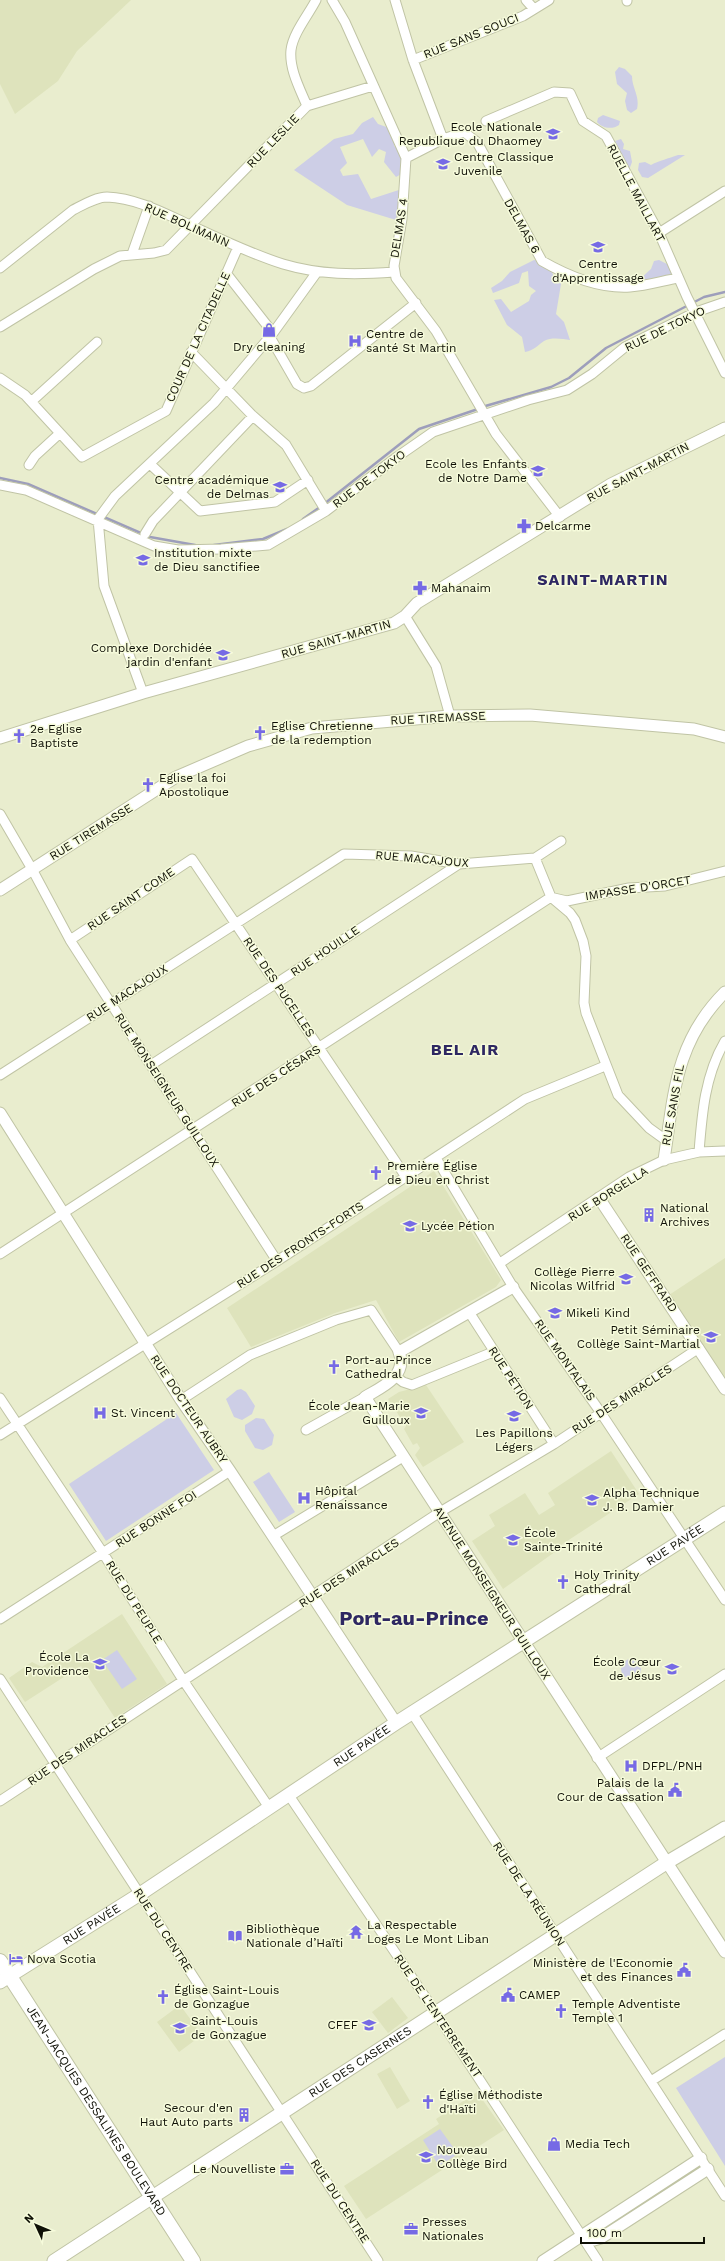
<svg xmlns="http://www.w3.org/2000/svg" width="725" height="2261" viewBox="0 0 725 2261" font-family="'Work Sans',sans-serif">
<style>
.built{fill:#dee3bc}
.green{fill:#cdcee6}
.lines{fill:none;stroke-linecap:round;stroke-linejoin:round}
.stream{stroke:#9d9ebb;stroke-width:2.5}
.minor-casing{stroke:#c0c4a5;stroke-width:11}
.tertiary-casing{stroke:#c0c4a5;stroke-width:13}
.secondary-casing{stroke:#c0c4a5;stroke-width:15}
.primary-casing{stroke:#c0c4a5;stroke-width:16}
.minor{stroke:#fff;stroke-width:9}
.tertiary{stroke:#fff;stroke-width:11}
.secondary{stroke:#fff;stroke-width:13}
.primary{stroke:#fff;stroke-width:14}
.labels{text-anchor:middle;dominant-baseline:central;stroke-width:3;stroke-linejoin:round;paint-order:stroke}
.street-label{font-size:12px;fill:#0f1006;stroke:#f6fbdb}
.poi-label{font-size:12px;fill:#0f1006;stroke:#f6fbdb;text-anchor:start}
.district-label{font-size:16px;font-weight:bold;letter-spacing:1px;fill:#2e2862;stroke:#f6fbdb}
.town-label{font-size:20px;font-weight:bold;fill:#2e2862;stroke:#f6fbdb}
</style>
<rect width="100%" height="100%" fill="#e9edce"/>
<path class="built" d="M 0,0 L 131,0 L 77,51 L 58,81 L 15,114 L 0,84 Z
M 434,1171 L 501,1280 L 496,1287 L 399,1342 L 376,1300 L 335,1313 L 251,1347 L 227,1308 Z
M 725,1258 L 725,1378 L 669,1295 Z
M 426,1385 L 464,1442 L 423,1467 L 415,1455 L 420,1448 L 417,1443 L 413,1445 L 404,1429 L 406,1426 L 388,1399 L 399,1392 Z
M 611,1451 L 639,1494 L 558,1547 L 559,1549 L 503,1589 L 472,1541 L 495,1526 L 489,1515 L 525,1493 L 539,1515 L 555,1505 L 548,1493 Z
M 122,1614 L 167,1684 L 115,1718 L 81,1666 L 25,1702 L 9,1678 L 32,1662 L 42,1667 Z
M 392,1997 L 408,2018 L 388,2033 L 372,2012 Z
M 180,2005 L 202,2035 L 179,2052 L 157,2022 Z
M 390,2067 L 410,2101 L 397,2109 L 377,2074 Z
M 477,2092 L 504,2130 L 366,2219 L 344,2186 L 439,2124 L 436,2119 Z"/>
<path class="green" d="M 619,67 L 625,69 L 632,76 C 632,88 640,96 637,109 L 631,113 L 627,110 L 625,101 L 627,93 L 617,84 L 615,72 Z
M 603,115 L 620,121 L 619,125 C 612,130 602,128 597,122 L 598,118 Z
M 373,117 L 378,124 L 392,129 L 396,139 L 394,146 L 404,152 L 405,172 L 396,177 L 384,162 L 386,152 L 379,149 L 372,157 L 363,139 L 340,147 L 347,163 L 340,170 L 343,176 L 358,174 L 371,199 L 402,189 L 396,220 L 347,205 L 294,170 L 334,139 L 353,134 L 362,123 Z
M 621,139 L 624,144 L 623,149 L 630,151 L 632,162 L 629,170 L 615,141 Z
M 678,155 L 685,155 L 648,178 L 642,177 L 638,170 L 639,163 L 645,162 L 651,165 C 660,160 668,159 678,155 Z
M 534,260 L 542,261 L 544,268 L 551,266 L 553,275 L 562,278 L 556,314 L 564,322 L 570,340 C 562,339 552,337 544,341 C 537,346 534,350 525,352 L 522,337 L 507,325 L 494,300 L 501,299 L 511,312 L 529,301 L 531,295 L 536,291 L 529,286 L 528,271 L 522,273 L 519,283 L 493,293 L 491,288 L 502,281 L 510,272 Z
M 659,260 L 669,265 L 673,277 L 647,281 L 641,278 L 651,269 L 654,261 Z
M 241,1389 L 246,1392 L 255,1406 L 252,1414 L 242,1420 L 234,1417 L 226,1399 L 237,1390 Z
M 176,1413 L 214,1470 L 106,1541 L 69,1484 Z
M 256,1418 L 264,1419 L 274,1435 L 272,1445 L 263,1450 L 255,1448 L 245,1431 L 245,1425 Z
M 269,1472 L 295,1512 L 279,1522 L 253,1482 Z
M 117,1650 L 137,1679 L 122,1689 L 102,1660 Z
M621 1669a10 10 0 1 1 20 0a10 10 0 1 1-20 0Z
M 725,2057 L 725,2166 L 676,2088 Z
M 440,2129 L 458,2154 L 439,2166 L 423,2140 Z
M 689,2171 L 691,2174 L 598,2234 L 595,2234 Z"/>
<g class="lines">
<path class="stream" d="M 482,407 L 551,387 L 569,378 L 606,348 L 704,297 L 725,292
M 0,478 L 28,484 L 150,537 L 195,545
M 324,504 L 419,429 L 478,409
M 303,519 L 320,507
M 214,545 L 263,539 L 287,529"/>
<defs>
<path id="minor" d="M 332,0 L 345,22 L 406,158 L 402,219 L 394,266 L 396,278 L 436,331 L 496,434 L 560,517
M 395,0 L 413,60 L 443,139 L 464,132 L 477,142 L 542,261 C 568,276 598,289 630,287 C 646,286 662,281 678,278
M 526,0 L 534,9
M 627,0 L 627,1
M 413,60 L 523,16 L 549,0
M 307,106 C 300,89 289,69 291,50 C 293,33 309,14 316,0
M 486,121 L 554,92 L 570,93 L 583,121 L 606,136 L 659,233 L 687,297 L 725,373
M 406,158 L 443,139
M 659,233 L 725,191
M 132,254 L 149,206
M 0,268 L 73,210 C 83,205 96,197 107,197 C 136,198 164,213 190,225 C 220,239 251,254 283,264 C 320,275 355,275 394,272
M 226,273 L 273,333
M 0,327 L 94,269 L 120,256 L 154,253 L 166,250 L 307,106 L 373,86
M 270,337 L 297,384 L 304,388 L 311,386 L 416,303
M 191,352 L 253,416 L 286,445 L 326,511
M 0,378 L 25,395 L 82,457 L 166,411 L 238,247
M 32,401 L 97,342
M 150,464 L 200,511 L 275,502 L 308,480
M 29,465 L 35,456 L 59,434
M 0,485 L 26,490 L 154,546 L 178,550 L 221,549 L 268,545 L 326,511 L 397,457 L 433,432 L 528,400 L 567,390 L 592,374 L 625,347 L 696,312 L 725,302
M 145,534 L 153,521 L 253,416
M 405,616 L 436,666 L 450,716
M 143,693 L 104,586 L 98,519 L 115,496 L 214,403 L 273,333 L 317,272
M 0,814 L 32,869 L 70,940 L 277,1261
M 535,858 L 561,841
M 554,898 L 567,901 L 629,888 L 665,886 L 725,871
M 70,940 L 192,859 L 406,1177
M 151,1065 L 459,864
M 0,1075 L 344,854 L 411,856 L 459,864 L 535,858 L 551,897 L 570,913 L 575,920 L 583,941 L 586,956 L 584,1003 L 586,1013 L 618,1095 L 649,1128 L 667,1141
M 699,1152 C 702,1113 705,1075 725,1041
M 436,1158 L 513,1287 L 601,1413 L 725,1600
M 0,1254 L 551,897
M 500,1263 L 629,1177 L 664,1160 L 699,1152 L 725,1151
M 469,1312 L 554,1444
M 395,1376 L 403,1382 L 412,1385 L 493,1352
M 0,1398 L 103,1553 L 183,1680 L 268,1806
M 181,1400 L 250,1355 L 336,1320 L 371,1310 L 399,1352
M 306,1430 L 365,1397
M 0,1435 L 277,1261 L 525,1099 L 605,1066
M 273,1536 L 403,1457
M 0,1619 L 230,1471
M 0,1679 L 378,2261
M 412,1713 L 725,2196
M 597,1758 L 725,1674
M 288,1794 L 436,2013 L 598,2261
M 0,1801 L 440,1512 L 554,1444 L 699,1348
M 651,2081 L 725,2034"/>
<path id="tertiary" d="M 0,738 L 143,693 L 394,623 L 405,616 L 417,603 L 611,484 L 725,428
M 0,890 L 176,777 L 248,746 L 312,728 L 450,716 L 530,715 L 694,729 L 725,737
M 0,1113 L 181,1400 L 230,1471 L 396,1723
M 664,1160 C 674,1094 675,1042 725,992
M 599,1198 L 725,1389
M 513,1287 L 399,1352 C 408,1376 382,1387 365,1397 L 725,1952
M 582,2236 L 594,2240 L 601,2238 L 708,2169
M 543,2261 L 701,2158"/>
<g id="secondary">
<path id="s1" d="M 0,1982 L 140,1894 L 396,1723 L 725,1513"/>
<path id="s2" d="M 54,2261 L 666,1863 L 725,1828"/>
</g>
<g id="primary">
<path id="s3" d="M 0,1961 L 193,2261"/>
</g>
</defs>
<use href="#minor" class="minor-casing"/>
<use href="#tertiary" class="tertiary-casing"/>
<use href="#secondary" class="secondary-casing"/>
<use href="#primary" class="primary-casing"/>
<use href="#minor" class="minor"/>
<use href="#tertiary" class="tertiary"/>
<use href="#secondary" class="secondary"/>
<use href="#primary" class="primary"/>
</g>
<defs>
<symbol id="school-bare" viewBox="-9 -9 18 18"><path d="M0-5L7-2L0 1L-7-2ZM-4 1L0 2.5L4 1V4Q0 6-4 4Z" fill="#766ae5" stroke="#f6fbdb" stroke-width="2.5" paint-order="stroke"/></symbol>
<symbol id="shop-bare" viewBox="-9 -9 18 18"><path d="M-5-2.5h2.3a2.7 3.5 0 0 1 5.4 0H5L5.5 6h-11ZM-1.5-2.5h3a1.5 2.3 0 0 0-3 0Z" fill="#766ae5" stroke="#f6fbdb" stroke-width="2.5" paint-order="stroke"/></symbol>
<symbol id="hospital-bare" viewBox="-9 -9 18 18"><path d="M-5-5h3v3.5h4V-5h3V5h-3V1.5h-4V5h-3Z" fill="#766ae5" stroke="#f6fbdb" stroke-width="2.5" paint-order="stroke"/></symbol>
<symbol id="pharmacy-bare" viewBox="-9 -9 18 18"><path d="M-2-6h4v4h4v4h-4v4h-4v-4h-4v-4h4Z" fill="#766ae5" stroke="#f6fbdb" stroke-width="2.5" paint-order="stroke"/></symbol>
<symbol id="church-bare" viewBox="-9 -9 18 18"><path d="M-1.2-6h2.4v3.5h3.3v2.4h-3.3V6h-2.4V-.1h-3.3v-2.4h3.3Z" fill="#766ae5" stroke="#f6fbdb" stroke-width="2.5" paint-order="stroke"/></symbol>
<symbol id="building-bare" viewBox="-9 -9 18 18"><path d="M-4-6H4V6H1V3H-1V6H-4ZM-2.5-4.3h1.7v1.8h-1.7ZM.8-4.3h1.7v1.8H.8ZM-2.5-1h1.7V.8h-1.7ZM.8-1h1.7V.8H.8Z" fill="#766ae5" stroke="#f6fbdb" stroke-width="2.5" paint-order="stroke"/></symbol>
<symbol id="civic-bare" viewBox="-9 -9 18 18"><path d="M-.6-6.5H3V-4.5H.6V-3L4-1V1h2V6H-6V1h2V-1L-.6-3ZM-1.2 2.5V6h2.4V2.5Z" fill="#766ae5" stroke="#f6fbdb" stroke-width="2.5" paint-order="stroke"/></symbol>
<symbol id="temple-bare" viewBox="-9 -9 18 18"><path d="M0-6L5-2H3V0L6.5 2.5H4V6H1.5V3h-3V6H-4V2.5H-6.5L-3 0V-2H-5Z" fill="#766ae5" stroke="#f6fbdb" stroke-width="2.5" paint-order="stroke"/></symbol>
<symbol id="library-bare" viewBox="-9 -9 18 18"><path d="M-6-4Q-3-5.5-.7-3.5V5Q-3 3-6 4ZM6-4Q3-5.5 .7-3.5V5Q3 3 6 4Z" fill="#766ae5" stroke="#f6fbdb" stroke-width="2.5" paint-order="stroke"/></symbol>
<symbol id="hotel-bare" viewBox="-9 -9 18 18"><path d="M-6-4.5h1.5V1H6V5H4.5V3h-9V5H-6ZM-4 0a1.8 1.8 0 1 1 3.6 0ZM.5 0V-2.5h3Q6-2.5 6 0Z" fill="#766ae5" stroke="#f6fbdb" stroke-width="2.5" paint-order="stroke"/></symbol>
<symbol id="university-bare" viewBox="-9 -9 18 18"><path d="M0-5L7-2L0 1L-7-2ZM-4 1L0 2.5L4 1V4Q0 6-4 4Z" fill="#766ae5" stroke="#f6fbdb" stroke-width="2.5" paint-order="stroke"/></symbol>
<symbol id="office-bare" viewBox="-9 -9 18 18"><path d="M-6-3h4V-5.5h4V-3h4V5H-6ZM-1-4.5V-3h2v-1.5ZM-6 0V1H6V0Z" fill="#766ae5" stroke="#f6fbdb" stroke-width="2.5" paint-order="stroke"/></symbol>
</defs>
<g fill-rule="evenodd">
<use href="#school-bare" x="543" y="124" width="20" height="20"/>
<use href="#school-bare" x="433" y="154" width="20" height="20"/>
<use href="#school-bare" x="588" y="237" width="20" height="20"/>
<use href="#shop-bare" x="259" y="320" width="20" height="20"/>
<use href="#hospital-bare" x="345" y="331" width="20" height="20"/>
<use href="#school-bare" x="528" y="461" width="20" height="20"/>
<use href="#school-bare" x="270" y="477" width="20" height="20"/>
<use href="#pharmacy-bare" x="514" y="516" width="20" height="20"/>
<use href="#school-bare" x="133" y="550" width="20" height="20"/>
<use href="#pharmacy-bare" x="410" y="578" width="20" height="20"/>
<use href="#school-bare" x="213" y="645" width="20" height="20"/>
<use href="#church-bare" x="250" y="723" width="20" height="20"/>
<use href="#church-bare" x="9" y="726" width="20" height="20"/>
<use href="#church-bare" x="138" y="775" width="20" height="20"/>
<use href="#church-bare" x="366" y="1163" width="20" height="20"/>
<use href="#building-bare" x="639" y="1205" width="20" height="20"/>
<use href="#school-bare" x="400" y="1216" width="20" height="20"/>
<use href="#school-bare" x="616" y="1269" width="20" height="20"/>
<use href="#school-bare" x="545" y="1303" width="20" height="20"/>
<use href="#school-bare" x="701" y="1327" width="20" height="20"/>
<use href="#church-bare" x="324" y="1357" width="20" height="20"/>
<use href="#hospital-bare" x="90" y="1403" width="20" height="20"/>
<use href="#school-bare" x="411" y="1403" width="20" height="20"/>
<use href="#school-bare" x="504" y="1406" width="20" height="20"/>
<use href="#hospital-bare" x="294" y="1488" width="20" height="20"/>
<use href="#school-bare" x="582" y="1490" width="20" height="20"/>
<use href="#school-bare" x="503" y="1530" width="20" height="20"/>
<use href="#church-bare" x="553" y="1572" width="20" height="20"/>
<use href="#school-bare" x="90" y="1654" width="20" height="20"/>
<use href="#school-bare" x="662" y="1659" width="20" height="20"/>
<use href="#hospital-bare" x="621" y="1756" width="20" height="20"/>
<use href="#civic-bare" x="665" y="1780" width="20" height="20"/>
<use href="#temple-bare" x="346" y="1922" width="20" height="20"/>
<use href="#library-bare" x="225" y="1926" width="20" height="20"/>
<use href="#hotel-bare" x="6" y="1949" width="20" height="20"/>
<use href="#civic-bare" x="674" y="1960" width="20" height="20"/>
<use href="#civic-bare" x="498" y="1985" width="20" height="20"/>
<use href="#church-bare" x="153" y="1987" width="20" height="20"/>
<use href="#church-bare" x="551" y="2001" width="20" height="20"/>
<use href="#school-bare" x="359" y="2015" width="20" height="20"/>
<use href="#university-bare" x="170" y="2018" width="20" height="20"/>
<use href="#church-bare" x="418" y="2092" width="20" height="20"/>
<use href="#building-bare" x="234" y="2105" width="20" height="20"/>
<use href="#shop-bare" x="544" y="2134" width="20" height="20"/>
<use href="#school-bare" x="416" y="2147" width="20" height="20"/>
<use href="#office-bare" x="277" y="2159" width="20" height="20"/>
<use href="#office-bare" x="401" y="2219" width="20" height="20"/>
</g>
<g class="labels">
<g class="street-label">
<text transform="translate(471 36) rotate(-22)">RUE SANS SOUCI</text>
<text transform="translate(273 141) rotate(-46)">RUE LESLIE</text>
<text transform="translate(636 193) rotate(62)">RUELLE MAILLART</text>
<text transform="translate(187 225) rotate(24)">RUE BOLIMANN</text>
<text transform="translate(522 226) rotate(61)">DELMAS 6</text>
<text transform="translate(399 228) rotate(-81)">DELMAS 4</text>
<text transform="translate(665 329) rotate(-26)">RUE DE TOKYO</text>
<text transform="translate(198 337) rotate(-66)">COUR DE LA CITADELLE</text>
<text transform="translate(638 472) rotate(-28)">RUE SAINT-MARTIN</text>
<text transform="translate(369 479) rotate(-37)">RUE DE TOKYO</text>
<text transform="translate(336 639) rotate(-16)">RUE SAINT-MARTIN</text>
<text transform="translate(438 718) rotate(-3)">RUE TIREMASSE</text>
<text transform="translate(91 832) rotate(-32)">RUE TIREMASSE</text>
<text transform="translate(422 859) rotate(5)">RUE MACAJOUX</text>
<text transform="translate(638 888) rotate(-9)">IMPASSE D'ORCET</text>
<text transform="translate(131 899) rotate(-34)">RUE SAINT COME</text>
<text transform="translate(325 951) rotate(-34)">RUE HOUILLE</text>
<text transform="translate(279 987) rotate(56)">RUE DES PUCELLES</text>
<text transform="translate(127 993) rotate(-33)">RUE MACAJOUX</text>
<text transform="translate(276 1076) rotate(-33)">RUE DES CÉSARS</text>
<text transform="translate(167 1090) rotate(57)">RUE MONSEIGNEUR GUILLOUX</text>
<text transform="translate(673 1105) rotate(-80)">RUE SANS FIL</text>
<text transform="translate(608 1194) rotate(-32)">RUE BORGELLA</text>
<text transform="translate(300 1245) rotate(-33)">RUE DES FRONTS-FORTS</text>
<text transform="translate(649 1273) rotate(56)">RUE GEFFRARD</text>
<text transform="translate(565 1360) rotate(55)">RUE MONTALAIS</text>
<text transform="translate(511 1378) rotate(57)">RUE PÉTION</text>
<text transform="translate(622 1399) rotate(-33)">RUE DES MIRACLES</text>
<text transform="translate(189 1409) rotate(56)">RUE DOCTEUR AUBRY</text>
<text transform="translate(156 1519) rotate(-33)">RUE BONNE FOI</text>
<text stroke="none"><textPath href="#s1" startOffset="804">RUE PAVÉE</textPath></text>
<text transform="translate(349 1573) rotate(-33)">RUE DES MIRACLES</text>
<text transform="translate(492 1593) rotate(57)">AVENUE MONSEIGNEUR GUILLOUX</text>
<text transform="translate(134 1602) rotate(58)">RUE DU PEUPLE</text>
<text stroke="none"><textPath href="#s1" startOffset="432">RUE PAVÉE</textPath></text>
<text transform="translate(77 1750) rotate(-34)">RUE DES MIRACLES</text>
<text transform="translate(529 1894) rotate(57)">RUE DE LA RÉUNION</text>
<text stroke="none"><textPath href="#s1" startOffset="108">RUE PAVÉE</textPath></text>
<text transform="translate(163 1930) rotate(57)">RUE DU CENTRE</text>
<text transform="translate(438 2016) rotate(56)">RUE DE L'ENTERREMENT</text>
<text stroke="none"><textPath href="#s2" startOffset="365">RUE DES CASERNES</textPath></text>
<text stroke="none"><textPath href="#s3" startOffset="178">JEAN-JACQUES DESSALINES BOULEVARD</textPath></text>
<text transform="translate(340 2201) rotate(57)">RUE DU CENTRE</text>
</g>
<g class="poi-label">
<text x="542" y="127" text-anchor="end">Ecole Nationale<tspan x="542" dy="14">Republique du Dhaomey</tspan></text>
<text x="454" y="157">Centre Classique<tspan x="454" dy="14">Juvenile</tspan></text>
<text x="598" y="264" text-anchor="middle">Centre<tspan x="598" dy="14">d'Apprentissage</tspan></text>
<text x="366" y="334">Centre de<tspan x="366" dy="14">santé St Martin</tspan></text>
<text x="269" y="347" text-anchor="middle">Dry cleaning</text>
<text x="527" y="464" text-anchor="end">Ecole les Enfants<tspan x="527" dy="14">de Notre Dame</tspan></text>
<text x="269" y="480" text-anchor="end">Centre académique<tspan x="269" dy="14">de Delmas</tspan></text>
<text x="535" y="526">Delcarme</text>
<text x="154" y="553">Institution mixte<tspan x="154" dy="14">de Dieu sanctifiee</tspan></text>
<text x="431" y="588">Mahanaim</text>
<text x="212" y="648" text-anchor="end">Complexe Dorchidée<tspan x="212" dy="14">jardin d'enfant</tspan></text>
<text x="271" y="726">Eglise Chretienne<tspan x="271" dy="14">de la redemption</tspan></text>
<text x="30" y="729">2e Eglise<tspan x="30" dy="14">Baptiste</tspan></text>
<text x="159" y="778">Eglise la foi<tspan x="159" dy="14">Apostolique</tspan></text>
<text x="387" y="1166">Première Église<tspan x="387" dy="14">de Dieu en Christ</tspan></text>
<text x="660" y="1208">National<tspan x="660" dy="14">Archives</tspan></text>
<text x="421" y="1226">Lycée Pétion</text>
<text x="615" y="1272" text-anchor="end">Collège Pierre<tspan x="615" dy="14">Nicolas Wilfrid</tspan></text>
<text x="566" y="1313">Mikeli Kind</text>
<text x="700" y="1330" text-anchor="end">Petit Séminaire<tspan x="700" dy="14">Collège Saint-Martial</tspan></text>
<text x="345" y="1360">Port-au-Prince<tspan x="345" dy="14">Cathedral</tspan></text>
<text x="410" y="1406" text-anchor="end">École Jean-Marie<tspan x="410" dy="14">Guilloux</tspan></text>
<text x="111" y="1413">St. Vincent</text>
<text x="514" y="1433" text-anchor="middle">Les Papillons<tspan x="514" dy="14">Légers</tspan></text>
<text x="315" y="1491">Hôpital<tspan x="315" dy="14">Renaissance</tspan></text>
<text x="603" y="1493">Alpha Technique<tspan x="603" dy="14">J. B. Damier</tspan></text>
<text x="524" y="1533">École<tspan x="524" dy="14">Sainte-Trinité</tspan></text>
<text x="574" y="1575">Holy Trinity<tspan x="574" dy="14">Cathedral</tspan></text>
<text x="89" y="1657" text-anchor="end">École La<tspan x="89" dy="14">Providence</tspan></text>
<text x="661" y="1662" text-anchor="end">École Cœur<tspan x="661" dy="14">de Jésus</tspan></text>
<text x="642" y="1766">DFPL/PNH</text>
<text x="664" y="1783" text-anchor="end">Palais de la<tspan x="664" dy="14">Cour de Cassation</tspan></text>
<text x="367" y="1925">La Respectable<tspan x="367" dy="14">Loges Le Mont Liban</tspan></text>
<text x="246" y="1929">Bibliothèque<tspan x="246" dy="14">Nationale d’Haïti</tspan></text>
<text x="27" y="1959">Nova Scotia</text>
<text x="673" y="1963" text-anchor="end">Ministère de l'Economie<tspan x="673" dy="14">et des Finances</tspan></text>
<text x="174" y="1990">Église Saint-Louis<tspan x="174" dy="14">de Gonzague</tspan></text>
<text x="519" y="1995">CAMEP</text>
<text x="572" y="2004">Temple Adventiste<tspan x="572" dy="14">Temple 1</tspan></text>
<text x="191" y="2021">Saint-Louis<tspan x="191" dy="14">de Gonzague</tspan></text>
<text x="358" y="2025" text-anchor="end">CFEF</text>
<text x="439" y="2095">Église Méthodiste<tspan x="439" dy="14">d'Haïti</tspan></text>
<text x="233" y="2108" text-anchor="end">Secour d'en<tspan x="233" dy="14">Haut Auto parts</tspan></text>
<text x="565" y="2144">Media Tech</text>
<text x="437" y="2150">Nouveau<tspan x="437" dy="14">Collège Bird</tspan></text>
<text x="276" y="2169" text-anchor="end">Le Nouvelliste</text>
<text x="422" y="2222">Presses<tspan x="422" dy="14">Nationales</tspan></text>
</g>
<g class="district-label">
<text x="603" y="579">SAINT-MARTIN</text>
<text x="465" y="1049">BEL AIR</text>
</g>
<g class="town-label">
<text x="414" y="1618">Port-au-Prince</text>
</g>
</g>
<g transform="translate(36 2225) rotate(314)" stroke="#f6fbdb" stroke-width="3" paint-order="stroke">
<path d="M0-3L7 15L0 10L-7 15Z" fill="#0f1006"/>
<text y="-6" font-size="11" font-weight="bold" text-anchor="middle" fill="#0f1006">N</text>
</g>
<path d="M581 2237v6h123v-6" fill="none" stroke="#0f1006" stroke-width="2"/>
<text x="587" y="2237" font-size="12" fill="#0f1006" stroke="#f6fbdb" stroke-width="3" paint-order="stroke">100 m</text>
</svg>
